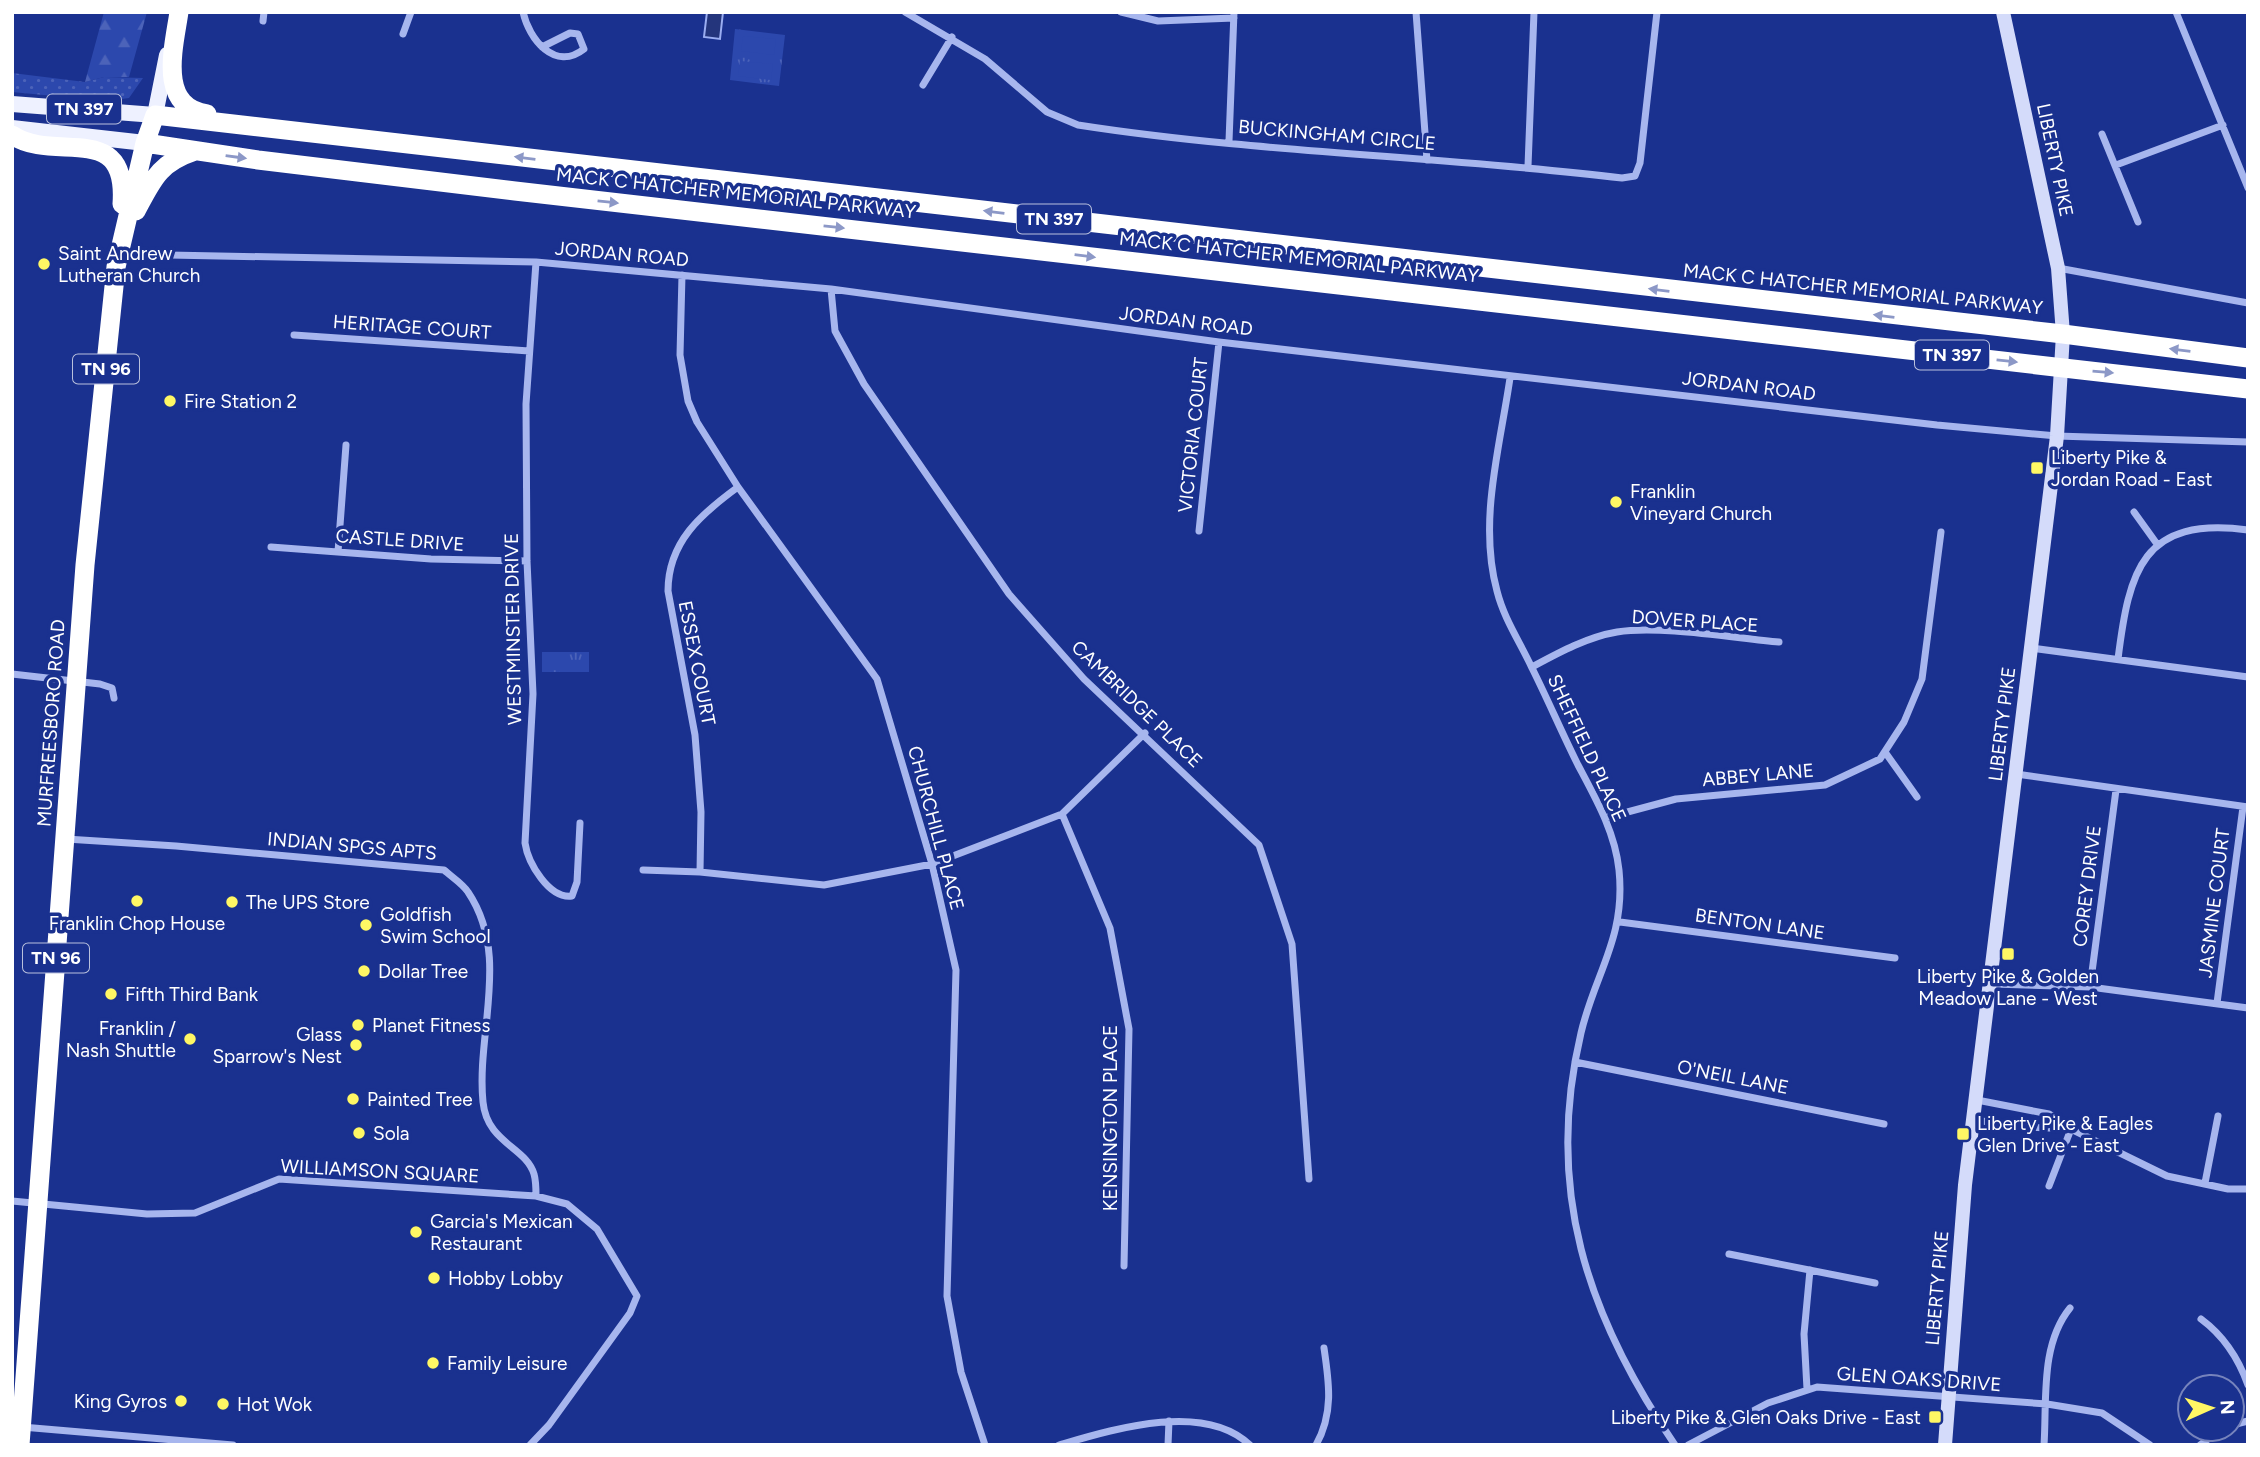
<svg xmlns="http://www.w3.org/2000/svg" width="2260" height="1457" viewBox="0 0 2260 1457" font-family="Figtree,sans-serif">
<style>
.grass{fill:url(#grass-dots)}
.forest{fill:url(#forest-firs)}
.park{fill:url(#park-tufts)}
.garden{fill:#2c48ad}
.water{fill:#24357c;stroke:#9aadf1;stroke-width:2}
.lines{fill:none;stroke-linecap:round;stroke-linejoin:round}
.street{stroke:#a7b6ee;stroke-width:7}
.secondary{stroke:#d4dbfa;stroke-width:14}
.primary{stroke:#eef1ff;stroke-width:16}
.highway{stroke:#fff;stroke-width:19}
.oneway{fill:#8c98c7}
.poi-dot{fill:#fff764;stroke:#1a318f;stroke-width:2.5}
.labels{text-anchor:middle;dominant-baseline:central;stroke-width:7;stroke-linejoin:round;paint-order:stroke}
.shield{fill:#1a318f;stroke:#bac1dd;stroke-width:2}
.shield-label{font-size:18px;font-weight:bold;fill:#fff}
.street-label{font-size:19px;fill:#fff;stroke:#1a318f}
.poi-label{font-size:19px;fill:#fff;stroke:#1a318f;text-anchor:start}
</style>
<defs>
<pattern id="grass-dots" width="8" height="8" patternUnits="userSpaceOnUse" patternTransform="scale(1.75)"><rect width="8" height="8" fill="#2c48ad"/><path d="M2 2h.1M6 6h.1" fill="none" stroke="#4c63b9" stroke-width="1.8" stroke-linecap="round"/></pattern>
<pattern id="forest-firs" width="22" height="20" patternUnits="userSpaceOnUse" patternTransform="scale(1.75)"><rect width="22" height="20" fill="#2c48ad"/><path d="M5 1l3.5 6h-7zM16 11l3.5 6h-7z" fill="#4c63b9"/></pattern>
<pattern id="park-tufts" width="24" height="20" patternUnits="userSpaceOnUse" patternTransform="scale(1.75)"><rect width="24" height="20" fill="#2c48ad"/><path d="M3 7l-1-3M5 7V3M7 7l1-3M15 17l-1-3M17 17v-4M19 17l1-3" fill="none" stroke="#4c63b9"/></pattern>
</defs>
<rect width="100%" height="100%" fill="#1a318f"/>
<path class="grass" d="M 12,73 L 85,82 L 104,77 L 143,78 L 129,98 L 107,101 L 12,92 Z"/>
<path class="forest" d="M 104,12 L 147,12 L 129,77 L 104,77 L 85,82 Z"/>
<path class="park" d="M 735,29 L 785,35 L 779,86 L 730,80 Z
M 542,652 L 589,652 L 589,672 L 542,672 Z"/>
<path class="garden" d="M 743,36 L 776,39 L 774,55 L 741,51 Z
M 740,61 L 773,64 L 771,80 L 738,76 Z"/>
<path class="water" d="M 707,12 L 723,12 L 720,39 L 704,37 Z"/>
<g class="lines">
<path class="street" d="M 523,12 C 529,39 555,72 584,49 L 578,34 L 570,33 L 542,47
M 905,12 L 985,59 L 1047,112 L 1078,125 C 1258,153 1441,156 1622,178 L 1635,176 L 1640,163 L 1657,12
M 1121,12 L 1158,21 L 1234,18
M 1416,12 L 1427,160
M 2176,12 L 2248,188
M 263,21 L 264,12
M 403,34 L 411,12
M 923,85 L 952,37
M 2102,134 L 2138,222
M 1229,141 L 1234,12
M 2116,165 L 2223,125
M 1528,166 L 1534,12
M 119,254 L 536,262 L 831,289 L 1219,342 L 1937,425 L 2057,436 L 2248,442
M 536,262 L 526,404 L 527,561 L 533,694 L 525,843 C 528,863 549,899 572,896 L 577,882 L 580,823
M 2058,268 L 2248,303
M 682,275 L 680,355 L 688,401 L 697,422 L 738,487 L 877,679 L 932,864 L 956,970 L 947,1296 L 961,1372 L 985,1445
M 831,289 L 835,331 L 864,384 L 1009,594 L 1084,679 L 1259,845 L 1292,944 L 1309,1179
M 294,335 L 529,351
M 1510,378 C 1500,447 1478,521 1497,591 C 1504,619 1520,642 1532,668 C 1548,700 1562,733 1578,765 C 1596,799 1615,832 1619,870 C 1626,938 1595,973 1581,1033 C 1544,1189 1587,1316 1675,1445
M 2134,512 L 2157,544
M 1199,531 L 1219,342
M 271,547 L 431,559 L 527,561
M 338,552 L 346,445
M 2031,648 L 2248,677
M 2118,659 C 2129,571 2142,516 2248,530
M 1532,667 C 1558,653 1587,637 1617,632 C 1659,625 1734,638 1779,642
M 12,674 L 100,684 L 112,688 L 114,698
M 1885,752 L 1917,797
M 2016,774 L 2248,807
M 1062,814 L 1110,928 L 1129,1029 L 1124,1266
M 1605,818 L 1676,799 L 1825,785 L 1880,759 L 1904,722 L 1922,679 L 1941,532
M 66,839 L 176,846 L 444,870 C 452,877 463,884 468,892 C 511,956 476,1032 483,1102 C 487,1143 526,1147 534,1174 C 536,1181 536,1189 536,1196
M 643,870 L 700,872 L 824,885 L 932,864 L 1062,814 L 1145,733
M 700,872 L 701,812 L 695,735 L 668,591 C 668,542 701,514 738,487
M 1620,922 L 1895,958
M 1992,984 L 2090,987 L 2248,1008
M 2090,987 L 2116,790
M 2217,1003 L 2243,807
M 1575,1062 L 1884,1124
M 1977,1100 L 2049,1114 L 2071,1129 L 2167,1176 L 2228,1189 L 2248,1189
M 1974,1120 L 2028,1127 L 2071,1129
M 2205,1183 L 2218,1116
M 2049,1186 L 2071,1129
M 12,1201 L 147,1214 L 195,1213 L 279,1179 L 536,1196 L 567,1204 L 597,1229 L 637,1296 L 630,1313 L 549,1425 L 530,1445
M 1729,1254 L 1875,1283
M 2201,1319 C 2224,1336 2238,1357 2248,1385
M 1807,1389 L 1804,1334 L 1810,1270
M 2232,1425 L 2248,1421
M 22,1427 L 233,1445
M 1059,1445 C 1114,1429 1204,1401 1250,1445
M 1168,1445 L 1169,1421
M 1316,1445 C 1334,1413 1329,1382 1324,1348
M 1688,1445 L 1768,1403 L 1817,1387 L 2047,1404 L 2102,1413 L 2150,1445
M 2044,1445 C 2047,1400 2040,1345 2070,1308
M 2200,1445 L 2222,1429"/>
<path class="secondary" d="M 1945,1445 L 1965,1185 L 2057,436 L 2063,334 L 2058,268 L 2003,12"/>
<path class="primary" d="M 12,104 L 155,115 L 167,55
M 12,128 L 145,143"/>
<path class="highway" d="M 179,12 C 174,47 157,106 207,114
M 12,135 C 55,164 128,119 122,204
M 145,143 L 258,160 L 515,191 L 2248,389
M 136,211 C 153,179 159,163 195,151
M 20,1445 L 85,565 L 116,267 L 145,143 L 155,115 L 2063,334 L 2248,358"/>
</g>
<defs><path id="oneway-solid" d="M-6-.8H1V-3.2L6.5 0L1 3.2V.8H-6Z" transform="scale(1.75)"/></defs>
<g class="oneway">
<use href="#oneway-solid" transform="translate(236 157) rotate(8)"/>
<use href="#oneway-solid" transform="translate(525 158) rotate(-173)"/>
<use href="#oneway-solid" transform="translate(608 202) rotate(6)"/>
<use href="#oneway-solid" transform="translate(994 212) rotate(-173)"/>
<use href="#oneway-solid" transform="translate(834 227) rotate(6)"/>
<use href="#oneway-solid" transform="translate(1085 256) rotate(7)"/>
<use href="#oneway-solid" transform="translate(1659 290) rotate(-173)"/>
<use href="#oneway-solid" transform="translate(1884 316) rotate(-173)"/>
<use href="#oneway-solid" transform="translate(2180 350) rotate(-173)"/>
<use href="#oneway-solid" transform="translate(2007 361) rotate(6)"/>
<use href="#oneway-solid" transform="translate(2103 372) rotate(5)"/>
</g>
<g class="poi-dot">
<circle cx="44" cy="264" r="7"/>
<circle cx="170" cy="401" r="7"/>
<rect x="2030" y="461" width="14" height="14" rx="3.5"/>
<circle cx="1616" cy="502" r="7"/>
<circle cx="137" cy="901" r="7"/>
<circle cx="232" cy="902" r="7"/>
<circle cx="366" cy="925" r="7"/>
<rect x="2001" y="947" width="14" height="14" rx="3.5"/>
<circle cx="364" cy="971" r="7"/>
<circle cx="111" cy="994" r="7"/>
<circle cx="358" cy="1025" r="7"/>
<circle cx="190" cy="1039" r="7"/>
<circle cx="356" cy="1045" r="7"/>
<circle cx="353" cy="1099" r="7"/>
<circle cx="359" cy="1133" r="7"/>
<rect x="1956" y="1127" width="14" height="14" rx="3.5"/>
<circle cx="416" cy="1232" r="7"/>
<circle cx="434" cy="1278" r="7"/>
<circle cx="433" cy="1363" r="7"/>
<circle cx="181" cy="1401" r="7"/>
<circle cx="223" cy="1404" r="7"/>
<rect x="1928" y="1410" width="14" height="14" rx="3.5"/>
</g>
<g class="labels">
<g class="shield">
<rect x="47" y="94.5" width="74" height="29" rx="5"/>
<rect x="1017" y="204.5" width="74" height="29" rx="5"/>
<rect x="1915" y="340.5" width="74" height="29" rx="5"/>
<rect x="73" y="354.5" width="66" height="29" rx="5"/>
<rect x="23" y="943.5" width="66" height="29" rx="5"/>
</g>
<g class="shield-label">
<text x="84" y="109">TN 397</text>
<text x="1054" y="219">TN 397</text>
<text x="1952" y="355">TN 397</text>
<text x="106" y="369">TN 96</text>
<text x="56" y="958">TN 96</text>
</g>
<g class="street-label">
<text transform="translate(1337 135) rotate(5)">BUCKINGHAM CIRCLE</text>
<text transform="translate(2055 160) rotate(78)">LIBERTY PIKE</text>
<text transform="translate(736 193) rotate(6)">MACK C HATCHER MEMORIAL PARKWAY</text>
<text transform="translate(622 254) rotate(5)">JORDAN ROAD</text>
<text transform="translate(1299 257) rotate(6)">MACK C HATCHER MEMORIAL PARKWAY</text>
<text transform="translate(1863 289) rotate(6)">MACK C HATCHER MEMORIAL PARKWAY</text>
<text transform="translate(1186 321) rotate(7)">JORDAN ROAD</text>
<text transform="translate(412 327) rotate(4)">HERITAGE COURT</text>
<text transform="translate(1749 386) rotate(7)">JORDAN ROAD</text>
<text transform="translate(1193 435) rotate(-84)">VICTORIA COURT</text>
<text transform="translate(400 540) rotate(4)">CASTLE DRIVE</text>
<text transform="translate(1695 621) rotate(4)">DOVER PLACE</text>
<text transform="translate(513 629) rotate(-91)">WESTMINSTER DRIVE</text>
<text transform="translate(697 663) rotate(79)">ESSEX COURT</text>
<text transform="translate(1137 704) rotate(44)">CAMBRIDGE PLACE</text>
<text transform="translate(51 723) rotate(-86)">MURFREESBORO ROAD</text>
<text transform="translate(2002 724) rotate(-83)">LIBERTY PIKE</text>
<text transform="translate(1587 748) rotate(65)">SHEFFIELD PLACE</text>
<text transform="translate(1758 775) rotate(-5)">ABBEY LANE</text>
<text transform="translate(936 828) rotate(75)">CHURCHILL PLACE</text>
<text transform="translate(352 846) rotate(5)">INDIAN SPGS APTS</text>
<text transform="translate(2087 886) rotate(-83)">COREY DRIVE</text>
<text transform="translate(2214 903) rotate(-83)">JASMINE COURT</text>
<text transform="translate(1760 924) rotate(8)">BENTON LANE</text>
<text transform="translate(1733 1077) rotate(11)">O'NEIL LANE</text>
<text transform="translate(1110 1118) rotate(-90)">KENSINGTON PLACE</text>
<text transform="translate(380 1171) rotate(3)">WILLIAMSON SQUARE</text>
<text transform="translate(1937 1288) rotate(-85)">LIBERTY PIKE</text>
<text transform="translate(1919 1379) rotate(4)">GLEN OAKS DRIVE</text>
</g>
<g class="poi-label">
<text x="58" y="253">Saint Andrew<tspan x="58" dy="22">Lutheran Church</tspan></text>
<text x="184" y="401">Fire Station 2</text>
<text x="2051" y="457">Liberty Pike &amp;<tspan x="2051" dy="22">Jordan Road - East</tspan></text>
<text x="1630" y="491">Franklin<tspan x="1630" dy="22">Vineyard Church</tspan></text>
<text x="246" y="902">The UPS Store</text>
<text x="380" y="914">Goldfish<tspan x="380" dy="22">Swim School</tspan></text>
<text x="137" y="923" text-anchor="middle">Franklin Chop House</text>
<text x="378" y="971">Dollar Tree</text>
<text x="2008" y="976" text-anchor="middle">Liberty Pike &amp; Golden<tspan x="2008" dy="22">Meadow Lane - West</tspan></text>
<text x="125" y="994">Fifth Third Bank</text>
<text x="372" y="1025">Planet Fitness</text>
<text x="176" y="1028" text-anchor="end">Franklin /<tspan x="176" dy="22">Nash Shuttle</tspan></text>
<text x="342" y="1034" text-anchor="end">Glass<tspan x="342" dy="22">Sparrow's Nest</tspan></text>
<text x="367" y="1099">Painted Tree</text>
<text x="1977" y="1123">Liberty Pike &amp; Eagles<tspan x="1977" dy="22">Glen Drive - East</tspan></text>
<text x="373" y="1133">Sola</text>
<text x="430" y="1221">Garcia's Mexican<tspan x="430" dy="22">Restaurant</tspan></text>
<text x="448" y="1278">Hobby Lobby</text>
<text x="447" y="1363">Family Leisure</text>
<text x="167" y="1401" text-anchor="end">King Gyros</text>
<text x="237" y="1404">Hot Wok</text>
<text x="1921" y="1417" text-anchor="end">Liberty Pike &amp; Glen Oaks Drive - East</text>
</g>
</g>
<rect width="2260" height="1457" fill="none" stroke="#ffffff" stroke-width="28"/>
<g transform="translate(2211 1408) rotate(87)"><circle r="33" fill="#1a318f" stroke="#7683bc" stroke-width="2"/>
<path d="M0-5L12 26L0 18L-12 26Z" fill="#fff764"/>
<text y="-10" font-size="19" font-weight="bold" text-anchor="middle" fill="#ffffff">N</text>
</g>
</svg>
